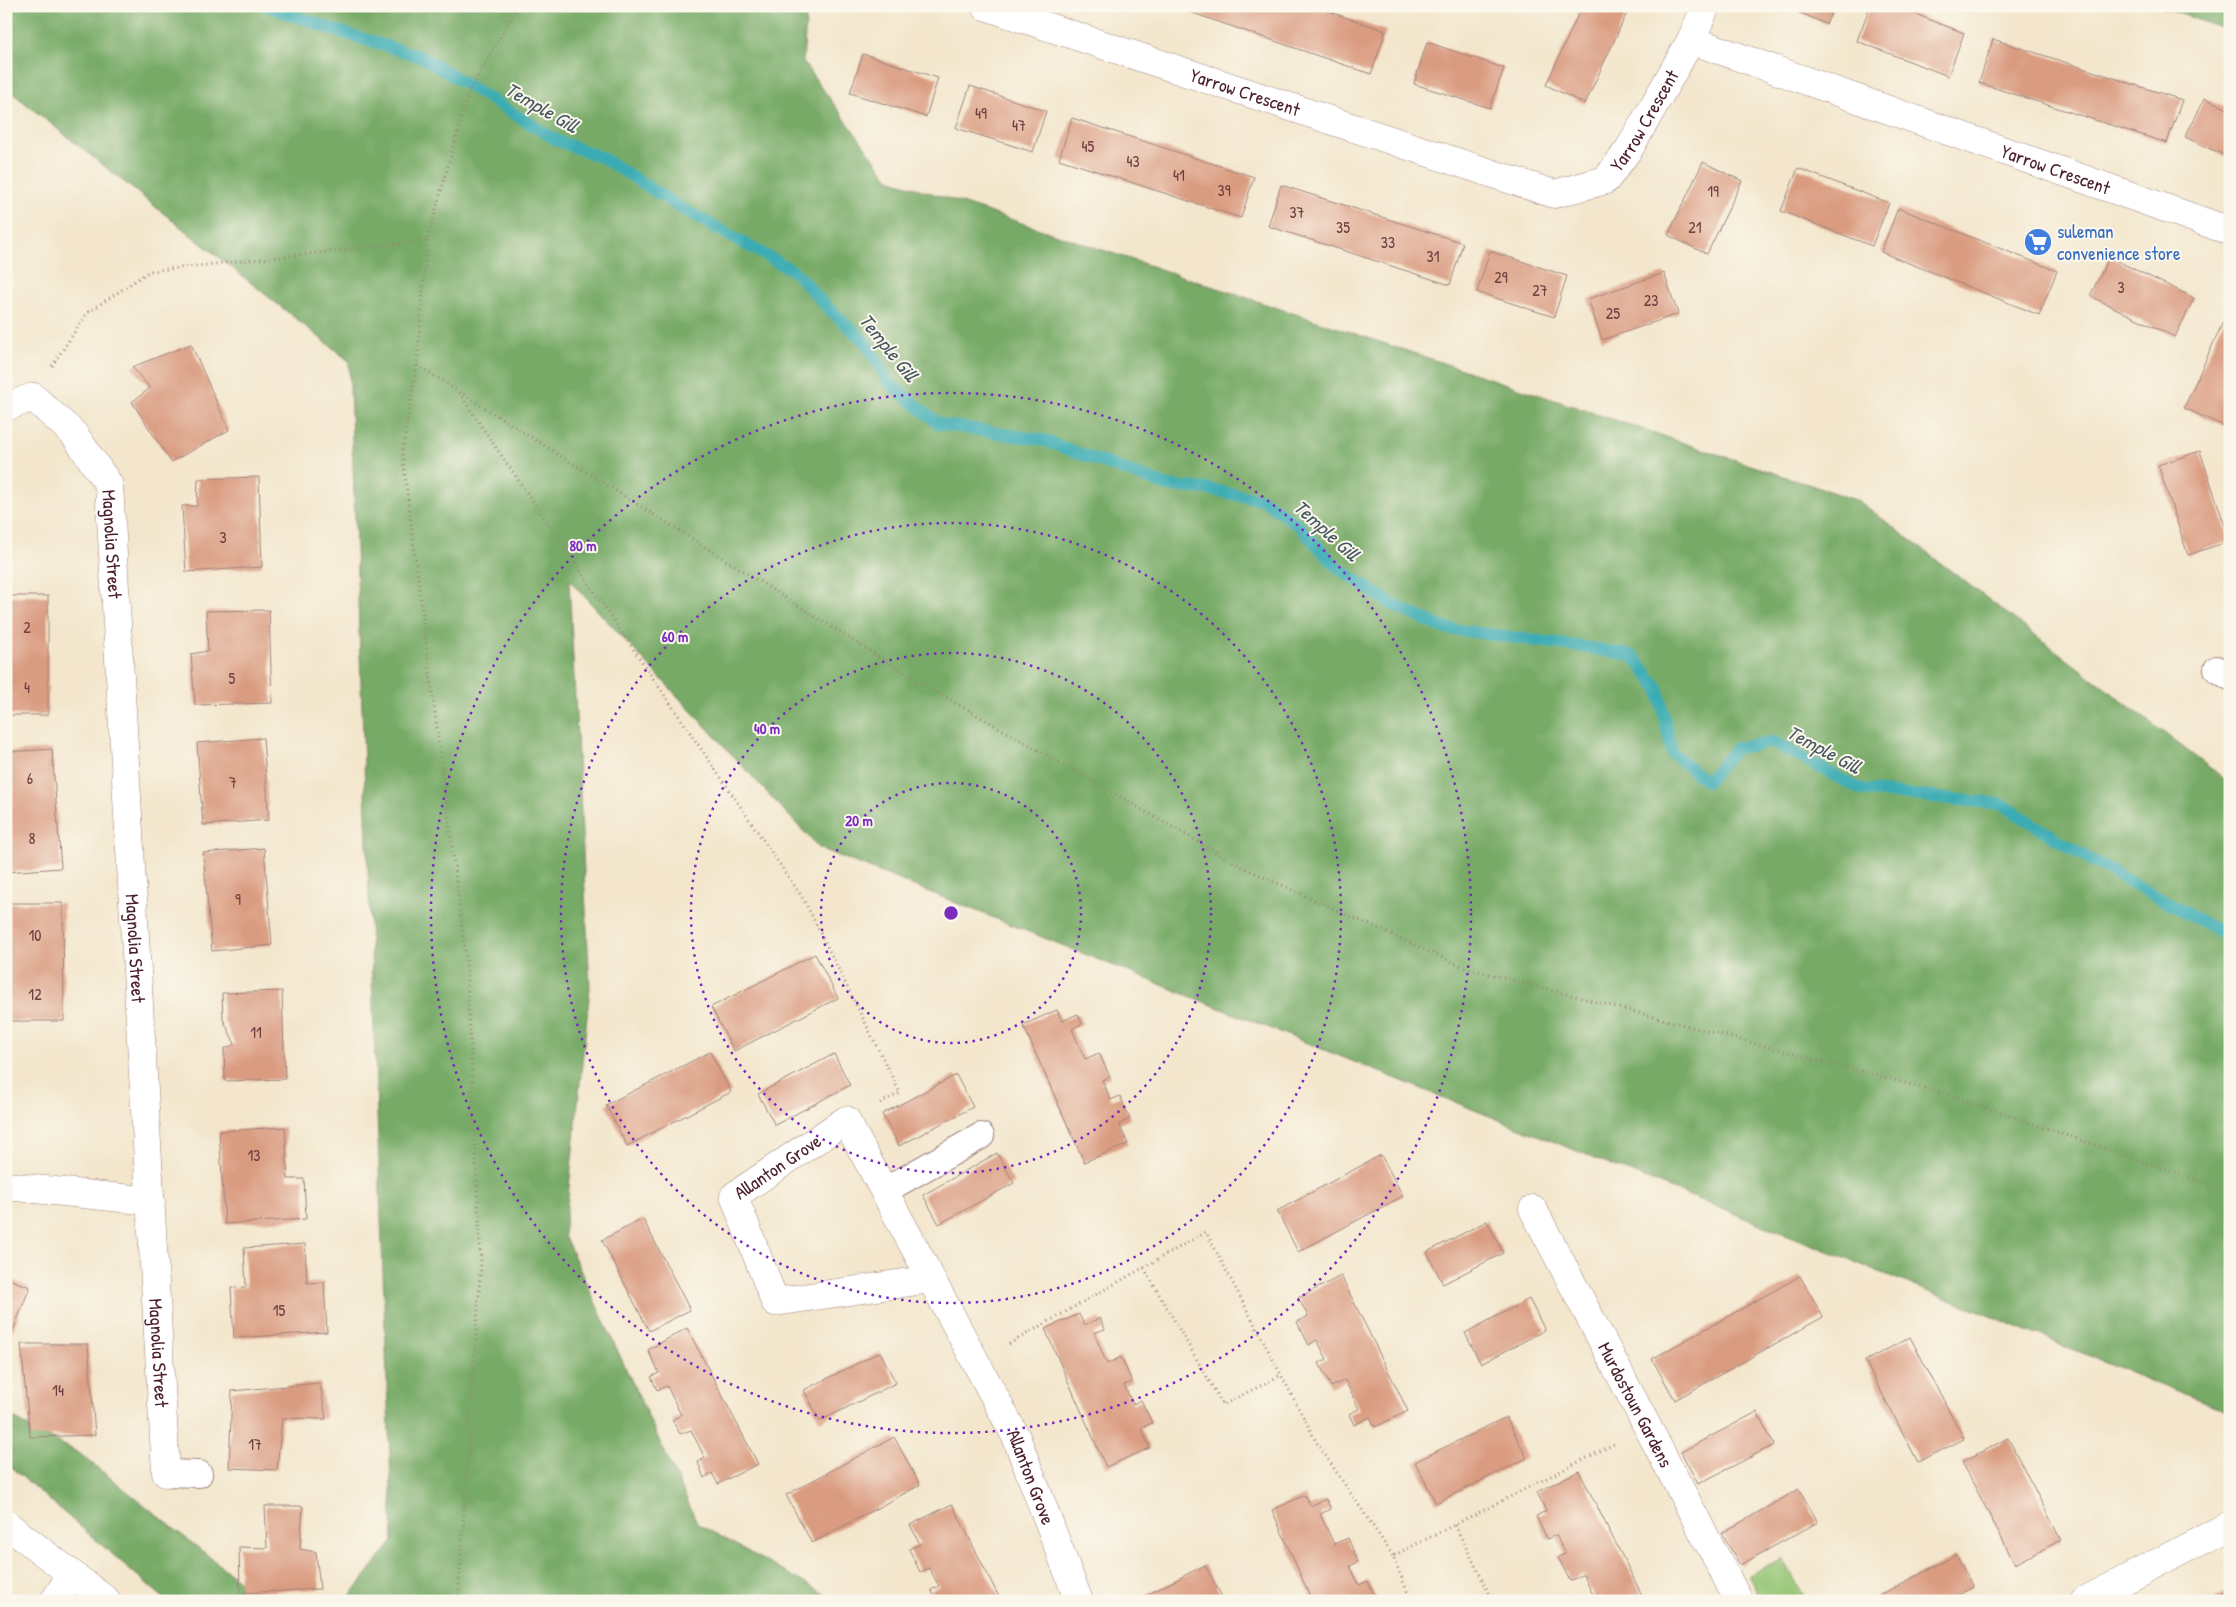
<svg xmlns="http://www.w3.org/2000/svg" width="2236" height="1607" viewBox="0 0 2236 1607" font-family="'Patrick Hand',sans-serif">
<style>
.green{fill:#94c575;stroke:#6f7250}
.forest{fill:#7a6;stroke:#606448}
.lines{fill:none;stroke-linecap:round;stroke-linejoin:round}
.stream{stroke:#3bacb3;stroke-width:12}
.building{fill:#da9c81}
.lane-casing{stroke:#9e827c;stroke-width:28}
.street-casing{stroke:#9e827c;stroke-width:29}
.path{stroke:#9e827c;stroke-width:3;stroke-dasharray:1 4;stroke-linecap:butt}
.lane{stroke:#fff;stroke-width:26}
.street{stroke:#fff;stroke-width:28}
.ring{fill:none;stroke:#7b2cbf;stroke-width:2.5;stroke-dasharray:2.5 5}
.labels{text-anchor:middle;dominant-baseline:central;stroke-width:4;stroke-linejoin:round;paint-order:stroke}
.number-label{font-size:16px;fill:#6e3e40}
.street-label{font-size:19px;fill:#4a1f2b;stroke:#fbf7ec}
.shop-label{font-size:19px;fill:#366cbe;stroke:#fbf7ec;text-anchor:start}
.water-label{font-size:20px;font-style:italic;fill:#445761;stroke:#fbf7ec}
.centre{fill:#7b2cbf;stroke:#fbf7ec;stroke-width:2.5}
.ring-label{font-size:15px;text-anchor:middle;font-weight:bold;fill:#7b2cbf;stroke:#fbf7ec;stroke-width:4;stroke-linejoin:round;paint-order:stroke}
</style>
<rect width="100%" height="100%" fill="#fbf7ec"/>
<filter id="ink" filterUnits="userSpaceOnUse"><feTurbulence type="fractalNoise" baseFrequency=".02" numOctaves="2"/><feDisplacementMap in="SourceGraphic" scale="10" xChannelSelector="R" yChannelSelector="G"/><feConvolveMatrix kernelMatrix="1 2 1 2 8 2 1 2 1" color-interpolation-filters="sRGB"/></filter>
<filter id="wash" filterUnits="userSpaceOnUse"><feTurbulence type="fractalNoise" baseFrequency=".0096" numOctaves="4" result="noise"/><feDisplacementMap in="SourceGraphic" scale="20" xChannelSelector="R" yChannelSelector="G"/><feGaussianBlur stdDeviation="1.12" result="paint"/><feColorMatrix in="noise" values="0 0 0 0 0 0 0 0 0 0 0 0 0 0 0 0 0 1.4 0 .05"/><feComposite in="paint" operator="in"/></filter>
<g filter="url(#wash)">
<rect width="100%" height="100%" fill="#f3e6cc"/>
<path class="green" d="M 1783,1558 L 1806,1601 L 1761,1601 L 1748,1575 Z"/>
<path class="forest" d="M 6,6 L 807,6 L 803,62 L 889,179 L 1859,501 L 2230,783 L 2230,1412 L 819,848 L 569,580 L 590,988 L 564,1235 L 698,1524 L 837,1601 L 346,1601 L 393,1541 L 349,361 L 6,88 Z
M 2158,6 L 2230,6 L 2230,31 Z
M 6,1414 L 79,1453 L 265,1601 L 167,1601 L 6,1463 Z"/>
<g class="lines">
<path class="stream" d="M 267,6 L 334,30 L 422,57 L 558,141 L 603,158 L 683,209 L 795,272 L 824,304 L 866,343 L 889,383 L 939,424 L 1043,440 L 1168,486 L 1207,489 L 1263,500 L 1298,525 L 1338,568 L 1393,605 L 1443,628 L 1590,648 L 1633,656 L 1658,688 L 1672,753 L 1707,782 L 1736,748 L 1773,742 L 1861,790 L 2001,804 L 2092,861 L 2230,937"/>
</g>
<g id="blocks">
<path class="building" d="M 1172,6 L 1313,6 L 1386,31 L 1371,74 Z
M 1582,6 L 1630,6 L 1585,104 L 1546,85 Z
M 1785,6 L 1834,6 L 1826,24 Z
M 1870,6 L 1895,6 L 1964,33 L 1948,76 L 1857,41 Z
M 1993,39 L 2182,100 L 2167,143 L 1979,83 Z
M 1427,42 L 1504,68 L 1490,108 L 1414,84 Z
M 863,54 L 938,78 L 926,117 L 850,93 Z
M 970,86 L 1046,111 L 1033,152 L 956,128 Z
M 2205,98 L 2230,110 L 2230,158 L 2185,137 Z
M 1072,118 L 1254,177 L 1241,218 L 1059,159 Z
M 1703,162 L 1742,181 L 1707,254 L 1668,235 Z
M 1798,168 L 1889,203 L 1872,246 L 1781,211 Z
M 1281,185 L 1463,243 L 1450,285 L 1268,226 Z
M 1898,208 L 2057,271 L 2039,315 L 1881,252 Z
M 1490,251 L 1567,276 L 1554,317 L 1477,292 Z
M 2109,257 L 2194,298 L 2175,337 L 2090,296 Z
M 1664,273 L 1678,314 L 1602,340 L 1588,299 Z
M 2223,322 L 2230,325 L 2230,414 L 2224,426 L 2184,408 Z
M 191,344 L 229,430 L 171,462 L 132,402 L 150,388 L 132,367 Z
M 2200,451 L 2230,541 L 2188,555 L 2158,465 Z
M 259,477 L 262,567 L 186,572 L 182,506 L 197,506 L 198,479 Z
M 6,596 L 48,596 L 48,715 L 6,715 Z
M 269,610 L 272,703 L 195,705 L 191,654 L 208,651 L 206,611 Z
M 263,738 L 269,820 L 203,825 L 197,743 Z
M 52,749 L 61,868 L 6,872 L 6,752 Z
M 264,848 L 272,945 L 212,951 L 203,853 Z
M 6,903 L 63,903 L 64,1021 L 6,1021 Z
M 815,954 L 838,998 L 734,1051 L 711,1007 Z
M 282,991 L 285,1079 L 225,1081 L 224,1049 L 235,1044 L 223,1019 L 222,993 Z
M 1057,1010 L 1062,1021 L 1078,1014 L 1082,1024 L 1072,1029 L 1085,1059 L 1099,1053 L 1110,1077 L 1102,1080 L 1111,1100 L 1120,1096 L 1130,1119 L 1119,1124 L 1128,1144 L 1084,1162 L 1023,1025 Z
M 710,1052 L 731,1092 L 627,1146 L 606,1105 Z
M 834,1054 L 850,1085 L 775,1125 L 758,1094 Z
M 956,1075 L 973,1107 L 899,1146 L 882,1114 Z
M 285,1127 L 288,1179 L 304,1179 L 306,1219 L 225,1224 L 219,1131 Z
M 997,1153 L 1014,1183 L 939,1224 L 923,1195 Z
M 1381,1155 L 1403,1196 L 1298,1252 L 1277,1211 Z
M 643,1219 L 690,1310 L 649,1331 L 602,1240 Z
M 1487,1221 L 1503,1253 L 1443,1284 L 1427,1252 Z
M 305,1244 L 307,1283 L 324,1282 L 327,1332 L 234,1338 L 231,1288 L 246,1287 L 244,1248 Z
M 1341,1276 L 1408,1411 L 1375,1427 L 1370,1417 L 1354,1425 L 1349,1414 L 1359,1409 L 1345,1380 L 1331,1387 L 1319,1363 L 1327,1359 L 1317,1340 L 1309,1345 L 1297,1322 L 1308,1316 L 1298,1298 Z
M 1800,1276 L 1823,1317 L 1675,1400 L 1652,1359 Z
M 6,1278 L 30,1287 L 6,1348 Z
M 1529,1299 L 1545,1330 L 1481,1364 L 1465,1333 Z
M 1079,1314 L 1084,1325 L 1100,1318 L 1105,1329 L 1094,1333 L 1107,1364 L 1121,1357 L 1132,1382 L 1124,1385 L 1133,1404 L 1141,1400 L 1152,1423 L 1141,1428 L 1150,1448 L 1106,1467 L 1045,1329 Z
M 687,1328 L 758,1464 L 718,1484 L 712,1473 L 704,1478 L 698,1462 L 705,1458 L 691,1430 L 680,1434 L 672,1420 L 681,1415 L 667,1386 L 657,1390 L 651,1377 L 659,1373 L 648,1350 Z
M 1910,1337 L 1964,1439 L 1918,1462 L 1865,1361 Z
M 21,1344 L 88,1344 L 95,1435 L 30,1437 Z
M 880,1352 L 896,1383 L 820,1421 L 804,1390 Z
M 320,1383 L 326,1419 L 282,1418 L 277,1470 L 229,1468 L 232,1391 Z
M 1757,1412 L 1774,1445 L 1698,1484 L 1681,1452 Z
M 1506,1417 L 1527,1458 L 1436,1503 L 1415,1462 Z
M 894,1437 L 920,1485 L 812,1543 L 786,1495 Z
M 2008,1438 L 2061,1540 L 2015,1564 L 1962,1462 Z
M 1579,1471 L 1645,1601 L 1596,1601 L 1583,1574 L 1570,1581 L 1558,1557 L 1565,1554 L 1556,1535 L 1547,1539 L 1536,1516 L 1546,1511 L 1537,1492 Z
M 1799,1489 L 1818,1522 L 1740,1565 L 1722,1533 Z
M 1305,1495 L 1310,1506 L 1326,1499 L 1331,1509 L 1320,1514 L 1334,1544 L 1348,1538 L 1358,1562 L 1350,1566 L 1359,1585 L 1368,1581 L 1377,1601 L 1312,1601 L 1272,1510 Z
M 952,1504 L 1001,1601 L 937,1601 L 931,1590 L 939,1586 L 929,1568 L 920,1572 L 909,1549 L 920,1544 L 910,1525 Z
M 265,1506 L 303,1506 L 300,1549 L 316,1552 L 320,1589 L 240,1593 L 239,1547 L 267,1548 Z
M 1956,1555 L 1973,1587 L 1954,1597 L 1955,1601 L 1869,1601 Z
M 1205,1565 L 1222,1597 L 1215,1601 L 1135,1601 Z
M 2230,1591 L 2230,1601 L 2212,1601 L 2217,1598 Z"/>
</g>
</g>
<g filter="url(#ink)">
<use href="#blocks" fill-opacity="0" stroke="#9e827c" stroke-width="1"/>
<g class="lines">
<defs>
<path id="lane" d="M 2217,669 L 2230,677
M 884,1191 L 981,1136
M 166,1473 L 199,1474"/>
<g id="street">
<path id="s1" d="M 985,6 L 1554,194 L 1606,180 L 1629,149 L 1691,40 L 2230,231"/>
<path d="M 1691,40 L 1706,6"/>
<path id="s2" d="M 6,407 L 33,397 L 74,434 L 109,485 L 166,1473"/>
<path d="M 6,1186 L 151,1201"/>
<path id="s3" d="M 1533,1209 L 1739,1601"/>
<path id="s4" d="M 931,1279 L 775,1302 L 734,1196 L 846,1120 L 1016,1437 L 1079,1601"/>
<path d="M 6,1524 L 107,1601"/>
<path d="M 54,1601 L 72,1574"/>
<path d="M 2084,1601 L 2230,1525"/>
</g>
</defs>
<use href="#lane" class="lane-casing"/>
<use href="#street" class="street-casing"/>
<path class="path" d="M 427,241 L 417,365 L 402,452 L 466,958 L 481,1263 L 458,1601
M 417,365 L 914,679 L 1244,868 L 1463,967 L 1940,1092 L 2212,1185 L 2230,1202
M 52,366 L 87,313 L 150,271 L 427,241 L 469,92 L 518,6
M 459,393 L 804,900 L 900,1093 L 878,1104
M 1144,1268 L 1223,1405 L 1281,1375
M 1009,1344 L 1206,1232 L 1317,1443 L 1393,1556
M 1455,1525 L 1493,1601
M 1411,1601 L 1393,1556 L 1616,1443"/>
<use href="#lane" class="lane"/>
<use href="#street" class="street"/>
</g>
</g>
<g class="ring">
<circle cx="951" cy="913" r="130"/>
<circle cx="951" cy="913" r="260"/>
<circle cx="951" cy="913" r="390"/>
<circle cx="951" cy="913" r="520"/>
</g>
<defs>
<symbol id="supermarket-disc" viewBox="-11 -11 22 22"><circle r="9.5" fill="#3f7fe0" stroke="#fbf7ec"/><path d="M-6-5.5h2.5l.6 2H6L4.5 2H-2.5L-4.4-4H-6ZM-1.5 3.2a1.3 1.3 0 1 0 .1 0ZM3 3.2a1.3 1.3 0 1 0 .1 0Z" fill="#fff"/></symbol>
</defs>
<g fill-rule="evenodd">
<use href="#supermarket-disc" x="2022" y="226" width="32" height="32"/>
</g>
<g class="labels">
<g class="number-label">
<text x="981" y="113">49</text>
<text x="1019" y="125">47</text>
<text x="1088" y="146">45</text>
<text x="1133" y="161">43</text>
<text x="1179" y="175">41</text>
<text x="1224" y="190">39</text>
<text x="1713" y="191">19</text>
<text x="1297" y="212">37</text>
<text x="1343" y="227">35</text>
<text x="1695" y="227">21</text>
<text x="1388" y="242">33</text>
<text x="1433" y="256">31</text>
<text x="1501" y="277">29</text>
<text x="2121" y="287">3</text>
<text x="1540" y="290">27</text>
<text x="1651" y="300">23</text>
<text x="1613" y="313">25</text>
<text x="223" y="537">3</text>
<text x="27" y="627">2</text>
<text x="232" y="678">5</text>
<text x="27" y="687">4</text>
<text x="30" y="778">6</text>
<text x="233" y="782">7</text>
<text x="32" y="838">8</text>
<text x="238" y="899">9</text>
<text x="35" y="935">10</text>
<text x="35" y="994">12</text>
<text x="256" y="1032">11</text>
<text x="254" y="1155">13</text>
<text x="279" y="1310">15</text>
<text x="58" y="1390">14</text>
<text x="255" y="1444">17</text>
</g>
<g class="street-label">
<text stroke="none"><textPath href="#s1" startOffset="274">Yarrow Crescent</textPath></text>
<text stroke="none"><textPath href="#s1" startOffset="724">Yarrow Crescent</textPath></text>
<text stroke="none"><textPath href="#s1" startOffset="1204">Yarrow Crescent</textPath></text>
<text stroke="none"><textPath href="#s2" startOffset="205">Magnolia Street</textPath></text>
<text stroke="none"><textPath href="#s2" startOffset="610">Magnolia Street</textPath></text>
<text stroke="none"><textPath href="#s4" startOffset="324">Allanton Grove</textPath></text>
<text stroke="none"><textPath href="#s2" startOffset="1015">Magnolia Street</textPath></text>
<text stroke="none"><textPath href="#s3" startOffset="221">Murdostoun Gardens</textPath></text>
<text stroke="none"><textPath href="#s4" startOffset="809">Allanton Grove</textPath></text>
</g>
<g class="shop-label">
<text x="2057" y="231">suleman<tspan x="2057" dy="22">convenience store</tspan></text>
</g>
<g class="water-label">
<text transform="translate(542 107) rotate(30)">Temple Gill</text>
<text transform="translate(889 347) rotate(51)">Temple Gill</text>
<text transform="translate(1327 530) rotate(42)">Temple Gill</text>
<text transform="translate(1824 749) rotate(28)">Temple Gill</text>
</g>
</g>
<circle cx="951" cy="913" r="8" class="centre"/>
<g class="ring-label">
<text x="583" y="551">80 m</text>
<text x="675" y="642">60 m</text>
<text x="767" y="734">40 m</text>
<text x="859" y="826">20 m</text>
</g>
<rect width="2236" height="1607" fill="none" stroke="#fbf7ec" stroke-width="25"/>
</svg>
